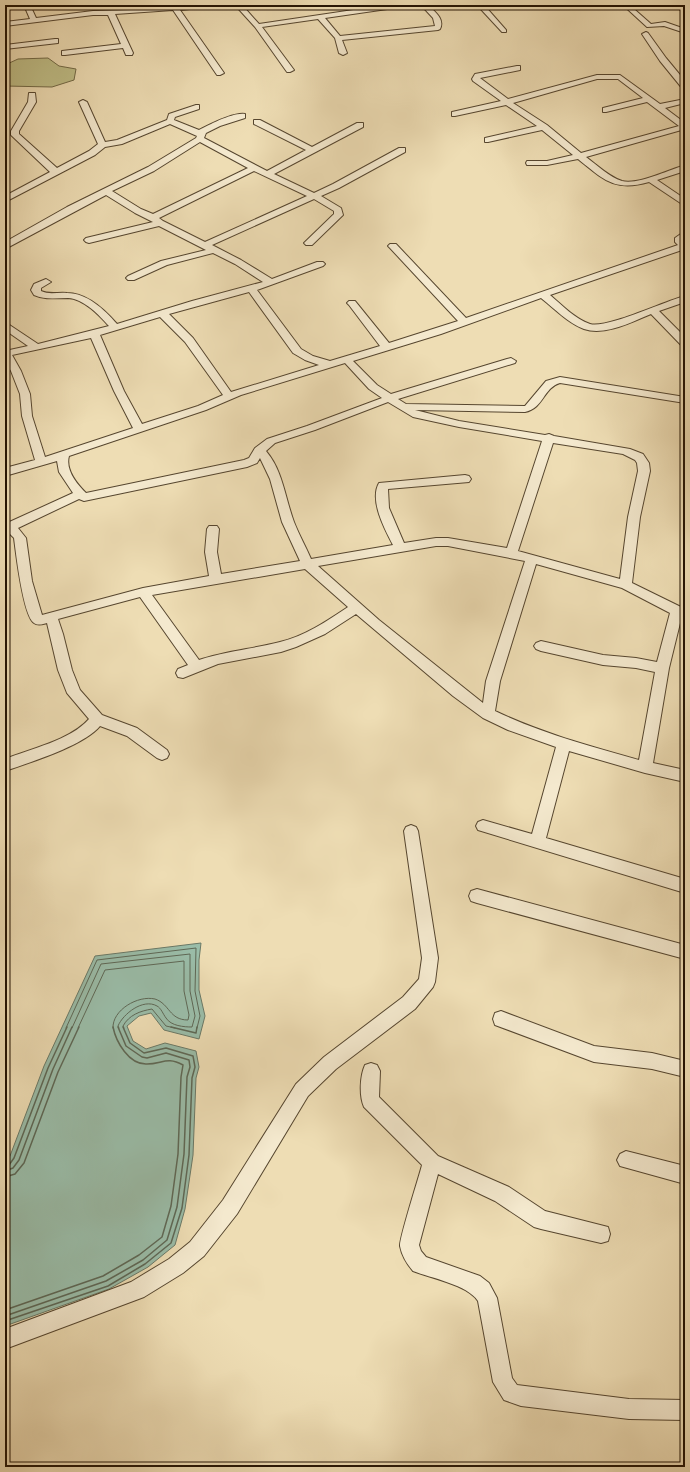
<svg xmlns="http://www.w3.org/2000/svg" width="690" height="1472" viewBox="0 0 690 1472" font-family="'IM FELL Great Primer',serif">
<style>
.green{fill:#c0bf88;stroke:#726946}
.water{fill:#9abda9;stroke:#6a7967}
.lines{fill:none;stroke-linecap:round;stroke-linejoin:round}
.shore-far1{stroke:#5e6856;stroke-width:1}
.shore{stroke:#5e6856;stroke-width:1.5}
.minor-casing{stroke:#56462f;stroke-width:2}
.minor{fill:#f4e9ce;fill-rule:evenodd}
</style>
<rect width="100%" height="100%" fill="#eeddb4"/>
<filter id="stains"><feTurbulence type="fractalNoise" baseFrequency=".005" numOctaves="4"/><feColorMatrix values="0 0 0 0 .2 0 0 0 0 .09 0 0 0 0 .02 0 0 0 .5 -.17"/></filter>
<radialGradient id="worn" r=".72"><stop offset=".6" stop-color="#630" stop-opacity="0"/><stop offset="1" stop-color="#630" stop-opacity=".3"/></radialGradient>
<path class="green" d="M 48,58 L 59,66 L 76,69 L 74,80 L 52,87 L 5,86 L 5,65 L 18,59 Z"/>
<path class="water" d="M 201,943 L 199,960 L 199,990 L 205,1016 L 199,1039 L 164,1030 L 151,1013 L 139,1016 L 127,1026 L 133,1041 L 146,1049 L 165,1043 L 196,1051 L 199,1067 L 196,1078 L 193,1155 L 185,1209 L 175,1245 L 148,1267 L 109,1289 L 5,1326 L 5,1164 L 10,1156 L 44,1066 L 95,956 Z"/>
<g class="lines">
<path class="shore-far1" d="M 66,1028 L 97,960 L 196,948 L 195,991 L 200,1016 L 197,1028
M 72,1028 L 101,964 L 190,954 L 190,991 L 195,1016 L 192,1027 C 184,1027 171,1026 166,1018 C 163,1014 161,1008 157,1006 C 143,998 123,1014 118,1026 L 119,1028
M 78,1028 L 105,970 L 184,961 L 184,991 L 189,1015 L 188,1020 C 169,1020 170,1004 155,999 C 138,995 112,1010 113,1028
M 124,1028 L 123,1026 C 129,1015 140,1011 152,1009 L 166,1026 L 175,1028"/>
<path class="shore" d="M 171,1027 L 196,1033 L 197,1027
M 5,1166 L 9,1165 L 14,1158 L 48,1068 L 67,1027
M 5,1171 L 13,1168 L 19,1160 L 53,1069 L 72,1027
M 5,1177 L 15,1174 L 24,1163 L 58,1072 L 79,1027
M 5,1310 L 103,1276 L 139,1255 L 162,1237 L 171,1206 L 178,1154 L 181,1077 L 183,1065 C 167,1056 162,1064 147,1064 C 129,1065 116,1042 113,1027
M 5,1316 L 106,1281 L 143,1260 L 167,1240 L 177,1207 L 184,1154 L 187,1077 L 190,1067 L 189,1060 L 166,1053 L 147,1058 L 142,1057 L 126,1046 L 118,1027
M 5,1321 L 108,1286 L 145,1264 L 171,1243 L 182,1208 L 189,1155 L 192,1078 L 195,1067 L 193,1056 L 166,1048 L 144,1053 L 130,1043 L 123,1027"/>
<defs>
<path id="minor" d="M 24,5 L 30,5 L 36,18 L 93,11 L 131,10 L 186,5 L 211,5 L 208,7 L 180,10 L 224,73 L 220,75 L 217,75 L 173,10 L 115,14 L 133,53 L 132,55 L 126,55 L 123,48 L 65,55 L 62,55 L 62,51 L 121,44 L 108,15 L 93,15 L 5,26 L 5,22 L 30,19 Z
M 235,5 L 242,5 L 259,24 L 387,5 L 404,5 L 401,7 L 325,18 L 340,36 L 435,26 L 433,18 L 421,5 L 428,5 C 435,12 445,19 440,29 L 438,30 L 342,40 L 347,53 L 343,55 L 339,53 L 335,38 L 318,19 L 262,27 L 294,70 L 290,72 L 287,72 L 255,27 Z
M 477,5 L 484,5 L 506,30 L 506,32 L 502,32 Z
M 623,5 L 651,5 L 648,7 L 634,9 L 651,24 L 665,22 L 685,29 L 685,33 L 664,26 L 647,27 Z
M 675,5 L 682,5 L 685,8 L 685,14 Z
M 646,32 L 648,33 L 666,58 L 685,81 L 685,88 L 682,88 L 660,61 L 642,34 Z
M 55,39 L 58,39 L 58,43 L 5,49 L 5,45 Z
M 517,66 L 520,66 L 520,70 L 480,78 L 508,99 L 597,75 L 620,75 L 660,104 L 685,99 L 685,103 L 665,108 L 685,123 L 685,129 L 586,157 C 597,165 609,177 622,181 C 638,185 669,170 685,165 L 685,171 L 657,180 L 685,199 L 685,206 L 649,182 C 615,192 604,180 578,159 L 547,165 L 527,165 L 526,163 L 527,161 L 547,161 L 573,155 L 542,130 L 488,142 L 485,142 L 485,138 L 537,126 L 506,105 L 455,116 L 452,116 L 452,112 L 501,101 L 473,81 L 472,79 L 475,74 ZM 597,79 L 618,79 L 643,98 L 603,108 L 603,112 L 606,112 L 647,102 L 679,126 L 581,153 L 547,125 L 513,103 Z
M 29,93 L 35,93 L 36,102 L 19,131 L 19,134 L 57,168 L 89,151 L 98,144 L 79,102 L 83,100 L 87,102 L 105,142 L 117,140 L 167,120 L 169,114 L 196,105 L 199,105 L 199,109 L 175,117 L 174,120 L 199,130 C 209,125 233,112 245,114 L 245,118 L 220,126 L 206,133 L 204,138 L 267,171 L 306,150 L 254,124 L 254,120 L 260,120 L 312,147 L 357,123 L 363,123 L 363,127 L 274,174 L 314,193 L 333,184 L 399,148 L 405,148 L 405,152 L 339,188 L 321,196 L 341,208 L 343,215 L 312,245 L 306,245 L 304,243 L 334,214 L 334,211 L 314,199 L 212,245 L 241,260 L 272,279 L 317,262 L 323,262 L 325,264 L 323,266 L 257,290 L 301,349 L 313,356 L 330,361 L 380,346 L 349,305 L 347,303 L 349,301 L 355,301 L 389,343 L 458,321 L 390,248 L 388,246 L 390,244 L 396,244 L 466,318 L 678,245 L 675,242 L 675,238 L 685,231 L 685,249 L 550,295 C 562,305 575,319 590,324 C 606,329 665,301 685,296 L 685,302 L 659,311 L 685,337 L 685,346 L 681,345 L 651,314 C 632,322 605,336 584,329 C 568,323 555,309 541,298 L 441,334 L 353,361 L 377,385 L 391,394 L 507,359 L 511,358 L 516,361 L 515,363 L 398,399 L 406,404 L 525,406 L 546,381 L 560,377 L 685,397 L 685,403 L 560,383 C 543,388 544,408 525,412 L 415,410 L 459,421 L 545,435 L 549,434 L 554,436 L 630,449 L 643,454 L 649,463 L 650,471 L 640,517 L 632,583 L 685,609 L 685,620 L 681,619 L 669,668 L 653,763 L 685,770 L 685,782 L 645,773 L 569,751 L 546,838 L 685,879 L 685,893 L 478,830 L 476,826 L 478,822 L 483,820 L 532,834 L 556,747 L 508,730 L 483,718 L 453,696 L 356,614 L 325,634 L 296,647 L 281,652 L 218,664 L 183,678 L 178,677 L 176,673 L 178,669 L 188,665 L 140,597 L 58,619 L 63,634 L 72,670 L 80,690 L 102,715 L 137,728 L 167,750 L 169,754 L 167,758 L 162,760 L 157,758 L 127,736 L 100,726 C 83,746 31,762 5,771 L 5,759 C 30,749 71,740 89,719 L 67,693 L 58,670 L 47,623 C 43,624 38,626 34,623 C 23,616 16,553 14,538 L 10,534 L 5,533 L 5,524 L 73,493 L 59,472 L 57,461 L 5,476 L 5,468 L 35,460 L 22,416 L 20,394 L 11,371 L 5,361 L 5,351 L 28,346 L 5,330 L 5,322 L 38,344 L 109,326 C 99,315 84,299 68,298 C 56,298 45,300 34,295 L 31,290 L 34,284 L 46,279 L 51,282 L 41,288 L 41,291 C 49,295 58,292 67,293 C 87,293 104,309 117,324 L 192,301 L 263,282 L 235,264 L 213,253 L 167,265 L 134,280 L 128,280 L 126,278 L 128,276 L 161,261 L 206,250 L 159,226 L 89,243 L 86,242 L 84,240 L 86,238 L 153,222 L 135,213 L 106,195 L 5,249 L 5,242 L 67,207 L 148,167 L 196,138 L 197,136 L 170,124 L 122,144 L 105,147 L 95,155 L 5,202 L 5,196 L 50,172 L 11,135 L 11,131 L 28,102 ZM 200,142 L 248,168 L 153,214 L 141,209 L 112,191 L 154,171 ZM 254,171 L 307,196 L 205,242 L 163,221 L 159,218 ZM 249,292 L 293,353 L 305,360 L 319,365 L 231,392 L 193,338 L 169,314 ZM 160,317 L 185,342 L 223,395 L 198,406 L 142,424 L 124,391 L 100,335 ZM 91,338 L 114,391 L 133,428 L 45,457 L 32,416 L 30,394 L 21,371 L 12,355 ZM 345,363 L 369,389 L 382,398 L 307,426 L 267,439 L 255,448 L 249,458 L 244,460 L 86,493 C 77,484 65,470 69,456 L 206,410 L 241,395 ZM 388,402 L 413,417 L 459,427 L 542,441 L 507,548 L 448,538 L 436,538 L 404,543 L 389,508 L 388,489 L 469,482 L 471,479 L 469,476 L 465,475 L 379,483 C 369,500 385,530 393,545 L 311,559 C 306,547 299,535 294,522 C 285,498 283,471 266,451 L 275,443 L 315,430 ZM 553,443 L 623,454 L 635,460 L 637,463 L 638,471 L 628,517 L 620,579 L 518,551 ZM 260,458 L 270,479 L 282,522 L 300,561 L 221,574 L 217,552 L 219,529 L 217,526 L 209,526 L 207,529 L 205,552 L 209,576 L 143,588 L 42,615 L 32,581 L 26,538 L 18,528 L 79,499 L 84,501 L 247,467 L 257,463 ZM 436,546 L 448,546 L 525,561 L 486,681 L 483,703 L 379,620 L 318,566 ZM 536,564 L 622,588 L 670,613 L 657,662 L 636,658 L 603,655 L 541,641 L 536,643 L 534,646 L 536,649 L 541,651 L 603,665 L 636,668 L 655,672 L 639,760 C 590,746 541,733 495,711 L 500,681 ZM 305,569 L 348,607 C 327,621 305,636 280,642 C 253,649 225,651 199,660 L 152,595 Z
M 411,825 L 416,827 L 418,831 L 438,958 L 435,982 L 433,987 L 415,1009 L 336,1069 L 308,1096 L 237,1214 L 204,1256 L 183,1273 L 144,1297 L 5,1349 L 5,1329 L 131,1282 L 169,1259 L 190,1242 L 223,1200 L 296,1084 L 324,1057 L 403,997 L 419,979 L 422,958 L 404,831 L 406,827 Z
M 477,889 L 685,945 L 685,959 L 477,903 L 471,901 L 469,896 L 471,891 Z
M 501,1011 L 594,1046 L 652,1053 L 685,1061 L 685,1077 L 652,1069 L 594,1062 L 495,1025 L 493,1019 L 495,1013 Z
M 371,1063 L 377,1065 L 380,1071 L 379,1097 L 438,1156 L 509,1187 L 545,1211 L 608,1227 L 610,1234 L 608,1241 L 601,1243 L 541,1229 L 534,1227 L 495,1201 L 438,1174 L 419,1245 L 421,1251 L 426,1257 L 480,1276 L 489,1283 L 497,1298 L 512,1378 L 517,1385 L 629,1399 L 685,1400 L 685,1420 L 629,1419 L 521,1406 L 504,1400 L 493,1382 L 478,1301 C 468,1285 431,1278 413,1271 C 407,1264 402,1256 400,1246 C 399,1239 419,1177 422,1165 L 364,1107 C 359,1096 360,1076 365,1065 Z
M 626,1151 L 685,1166 L 685,1184 L 620,1166 L 617,1160 L 620,1154 Z"/>
</defs>
<use href="#minor" class="minor-casing"/>
<use href="#minor" class="minor"/>
</g>
<rect width="690" height="1472" fill="none" stroke="#eeddb4" stroke-width="20"/>
<rect x="6" y="6" width="678" height="1460" fill="none" stroke="#231303" stroke-width="2"/>
<rect x="10" y="10" width="670" height="1452" fill="none" stroke="#231303"/>
<rect width="100%" height="100%" filter="url(#stains)"/>
<rect width="100%" height="100%" fill="url(#worn)"/>
</svg>
